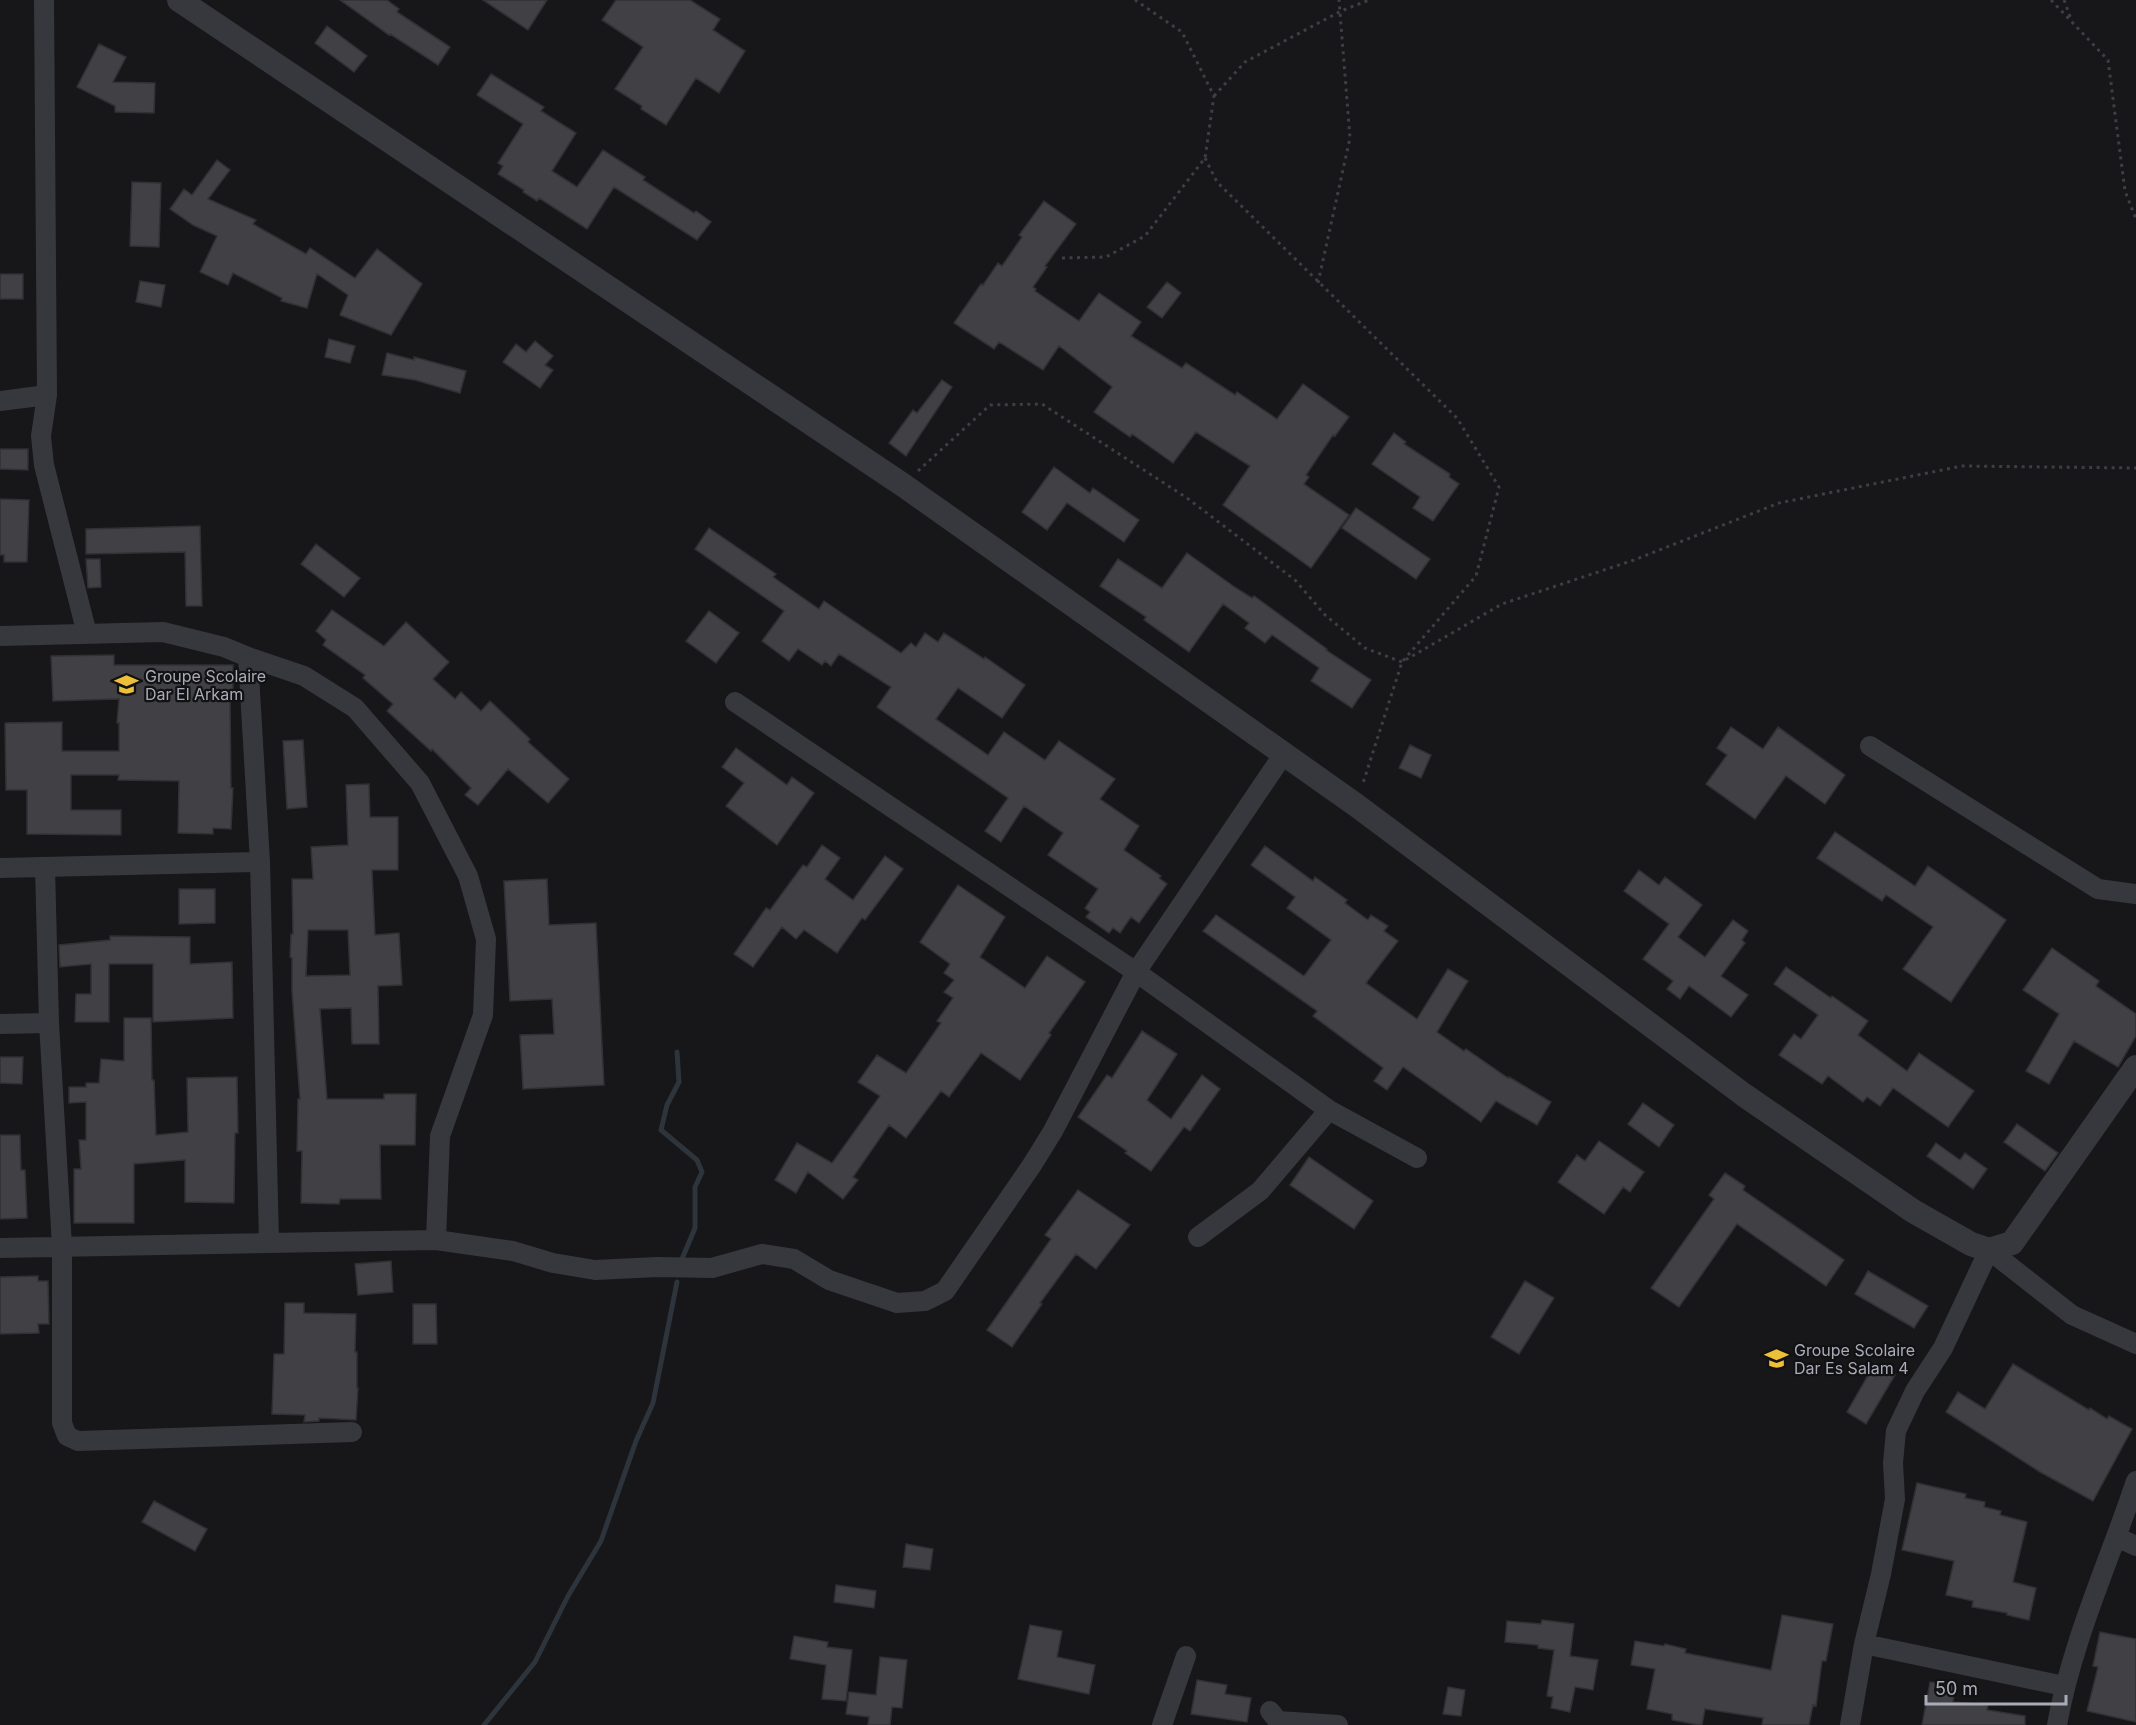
<svg xmlns="http://www.w3.org/2000/svg" width="2136" height="1725" viewBox="0 0 2136 1725" font-family="Inter,sans-serif">
<style>
.lines{fill:none;stroke-linecap:round;stroke-linejoin:round}
.stream{stroke:#2d343c;stroke-width:5}
.building{fill:#414145;stroke:#313034;stroke-width:1.5;fill-rule:evenodd}
.path{stroke:#3d3f44;stroke-width:3;stroke-dasharray:3 4.5;stroke-linecap:butt}
.minor{stroke:#37383d;stroke-width:20}
.tertiary{stroke:#37383d;stroke-width:24}
.labels{text-anchor:middle;dominant-baseline:central;stroke-width:4.5;stroke-linejoin:round;paint-order:stroke}
.poi-label{font-size:16px;fill:#a9acb8;stroke:#121113;text-anchor:start}
</style>
<rect width="100%" height="100%" fill="#171618"/>
<g class="lines">
<path class="stream" d="M 677,1052 L 679,1082 L 667,1105 L 661,1130 L 697,1160 L 702,1172 L 695,1187 L 695,1228 L 682,1259
M 484,1725 L 535,1662 L 568,1596 L 601,1541 L 636,1441 L 653,1403 L 677,1282"/>
</g>
<path class="building" d="M 340,0 L 387,0 L 399,9 L 397,12 L 450,47 L 438,65 L 390,34 L 389,35 Z
M 483,0 L 547,0 L 528,30 Z
M 616,0 L 690,0 L 720,19 L 713,30 L 745,51 L 719,93 L 696,78 L 666,125 L 641,109 L 642,106 L 615,89 L 643,47 L 602,20 Z
M 327,26 L 367,56 L 354,72 L 315,43 Z
M 99,44 L 126,57 L 113,82 L 155,83 L 154,113 L 115,112 L 115,106 L 77,87 Z
M 491,74 L 544,107 L 541,111 L 576,133 L 552,171 L 577,187 L 603,150 L 645,177 L 643,180 L 694,213 L 696,211 L 711,222 L 697,240 L 614,187 L 587,229 L 539,198 L 537,201 L 523,192 L 524,190 L 498,174 L 503,166 L 498,163 L 523,124 L 477,95 Z
M 217,160 L 230,170 L 208,199 L 256,220 L 253,224 L 306,254 L 310,248 L 355,278 L 377,249 L 422,284 L 391,335 L 340,315 L 348,295 L 317,274 L 307,308 L 281,301 L 282,298 L 233,273 L 228,285 L 200,272 L 217,236 L 193,225 L 170,209 L 184,189 L 192,195 Z
M 132,182 L 161,183 L 159,247 L 130,246 Z
M 1044,201 L 1076,224 L 1045,266 L 1047,267 L 1033,287 L 1036,289 L 1035,291 L 1079,321 L 1099,293 L 1141,322 L 1131,336 L 1182,368 L 1186,363 L 1235,395 L 1237,392 L 1277,419 L 1303,384 L 1349,417 L 1335,436 L 1333,435 L 1306,475 L 1309,477 L 1304,484 L 1349,515 L 1311,568 L 1223,505 L 1250,466 L 1196,432 L 1173,463 L 1132,434 L 1130,437 L 1094,412 L 1112,387 L 1059,346 L 1043,370 L 999,342 L 994,349 L 954,323 L 981,284 L 983,285 L 998,263 L 1002,266 L 1022,237 L 1019,235 Z
M 0,274 L 23,274 L 23,299 L 0,299 Z
M 140,281 L 165,285 L 161,307 L 136,302 Z
M 1167,282 L 1181,293 L 1162,318 L 1147,307 Z
M 329,339 L 355,346 L 350,363 L 325,357 Z
M 535,341 L 553,356 L 545,365 L 553,370 L 540,388 L 503,362 L 516,344 L 526,352 Z
M 387,353 L 414,360 L 414,357 L 466,371 L 460,393 L 415,380 L 382,375 Z
M 942,380 L 952,387 L 906,456 L 889,443 L 913,410 L 917,413 Z
M 1394,433 L 1406,442 L 1404,444 L 1450,474 L 1449,477 L 1459,484 L 1433,521 L 1413,508 L 1420,497 L 1372,464 Z
M 0,449 L 28,449 L 28,470 L 0,469 Z
M 1054,467 L 1090,493 L 1093,488 L 1139,520 L 1124,542 L 1067,503 L 1047,530 L 1022,512 Z
M 0,499 L 29,500 L 27,562 L 4,562 L 4,555 L 0,555 Z
M 1356,508 L 1430,559 L 1416,579 L 1342,528 Z
M 200,526 L 202,606 L 186,606 L 185,552 L 86,554 L 86,529 Z
M 709,528 L 776,574 L 773,577 L 819,609 L 824,601 L 901,653 L 911,643 L 916,647 L 925,633 L 938,642 L 944,633 L 984,659 L 985,657 L 1025,685 L 1002,718 L 958,688 L 936,719 L 988,755 L 1004,732 L 1045,760 L 1059,741 L 1115,779 L 1100,799 L 1139,826 L 1124,850 L 1161,876 L 1159,878 L 1167,884 L 1139,923 L 1131,917 L 1120,933 L 1113,928 L 1109,933 L 1086,917 L 1090,912 L 1085,908 L 1098,889 L 1048,855 L 1063,833 L 1024,806 L 1001,842 L 985,831 L 1008,798 L 877,707 L 891,687 L 839,654 L 831,666 L 825,661 L 822,665 L 798,649 L 789,661 L 762,641 L 784,611 L 695,549 Z
M 316,544 L 360,578 L 344,597 L 301,564 Z
M 1187,553 L 1236,588 L 1252,598 L 1254,596 L 1327,649 L 1326,650 L 1371,680 L 1352,708 L 1311,681 L 1319,668 L 1272,635 L 1265,643 L 1245,628 L 1249,623 L 1223,604 L 1189,652 L 1144,620 L 1146,617 L 1100,586 L 1118,559 L 1162,588 Z
M 86,559 L 100,559 L 101,587 L 88,588 Z
M 332,610 L 384,646 L 406,622 L 449,662 L 433,679 L 455,699 L 461,692 L 481,711 L 490,701 L 530,739 L 528,742 L 569,779 L 548,803 L 508,769 L 478,805 L 465,795 L 471,788 L 432,749 L 431,751 L 387,711 L 393,704 L 363,678 L 365,675 L 323,645 L 326,640 L 316,631 Z
M 709,611 L 739,633 L 716,663 L 686,641 Z
M 114,655 L 114,665 L 233,665 L 233,701 L 230,701 L 231,788 L 233,788 L 231,829 L 213,828 L 213,834 L 178,833 L 179,781 L 118,780 L 119,775 L 71,775 L 71,810 L 121,810 L 121,835 L 27,834 L 27,790 L 6,790 L 5,723 L 62,722 L 62,751 L 119,751 L 119,723 L 117,723 L 119,699 L 53,701 L 51,656 Z
M 1731,727 L 1763,749 L 1778,727 L 1845,775 L 1825,804 L 1786,776 L 1755,819 L 1706,784 L 1727,755 L 1717,748 Z
M 303,740 L 307,807 L 287,809 L 283,741 Z
M 1410,745 L 1431,755 L 1421,778 L 1399,768 Z
M 736,748 L 787,785 L 792,777 L 814,793 L 777,845 L 726,806 L 744,783 L 722,767 Z
M 369,784 L 370,817 L 398,817 L 398,870 L 372,870 L 375,935 L 399,933 L 402,985 L 378,986 L 379,1044 L 352,1044 L 351,1008 L 320,1009 L 327,1099 L 384,1099 L 384,1094 L 416,1094 L 415,1145 L 380,1145 L 381,1199 L 340,1199 L 339,1204 L 301,1203 L 302,1151 L 297,1151 L 298,1099 L 300,1099 L 292,991 L 292,958 L 290,957 L 291,934 L 293,934 L 292,879 L 313,879 L 311,847 L 348,845 L 346,785 ZM 308,930 L 348,930 L 350,975 L 306,976 Z
M 1835,832 L 1915,886 L 1928,866 L 2006,920 L 1951,1002 L 1903,969 L 1933,927 L 1886,895 L 1882,901 L 1817,858 Z
M 822,845 L 840,858 L 825,879 L 853,900 L 885,856 L 903,869 L 865,920 L 862,918 L 837,953 L 804,930 L 796,939 L 782,927 L 753,967 L 734,954 L 766,908 L 770,910 L 803,865 L 807,867 Z
M 1265,846 L 1313,881 L 1315,877 L 1347,900 L 1345,903 L 1368,920 L 1371,915 L 1388,926 L 1384,931 L 1398,941 L 1366,983 L 1417,1019 L 1448,969 L 1468,981 L 1437,1032 L 1464,1051 L 1466,1049 L 1508,1078 L 1509,1077 L 1551,1102 L 1537,1125 L 1496,1101 L 1481,1122 L 1403,1067 L 1387,1090 L 1374,1081 L 1383,1068 L 1313,1016 L 1317,1011 L 1203,931 L 1216,915 L 1304,976 L 1331,940 L 1287,908 L 1295,897 L 1251,865 Z
M 1639,870 L 1659,885 L 1665,877 L 1702,905 L 1678,937 L 1705,957 L 1733,920 L 1748,931 L 1742,940 L 1745,943 L 1721,976 L 1748,995 L 1731,1017 L 1689,986 L 1680,999 L 1667,989 L 1673,981 L 1643,959 L 1669,924 L 1624,891 Z
M 547,879 L 549,925 L 596,923 L 604,1085 L 523,1089 L 520,1035 L 554,1034 L 552,999 L 510,1001 L 504,881 Z
M 958,885 L 1005,917 L 980,957 L 1025,988 L 1047,956 L 1085,982 L 1049,1033 L 1051,1035 L 1020,1080 L 981,1053 L 949,1097 L 941,1091 L 906,1138 L 889,1125 L 853,1177 L 858,1180 L 843,1199 L 808,1172 L 796,1193 L 775,1180 L 797,1143 L 832,1163 L 880,1096 L 858,1082 L 877,1055 L 906,1073 L 941,1023 L 937,1021 L 953,998 L 944,992 L 954,980 L 944,973 L 950,964 L 920,942 Z
M 179,889 L 215,889 L 215,923 L 179,924 Z
M 110,936 L 190,937 L 190,964 L 232,962 L 233,1018 L 153,1022 L 153,964 L 109,964 L 109,1022 L 75,1022 L 76,994 L 91,994 L 91,964 L 60,967 L 59,945 L 110,940 Z
M 2052,948 L 2099,981 L 2096,986 L 2136,1014 L 2136,1036 L 2118,1067 L 2074,1041 L 2049,1084 L 2026,1071 L 2059,1014 L 2023,990 Z
M 1786,967 L 1831,998 L 1832,996 L 1868,1021 L 1858,1035 L 1907,1071 L 1919,1053 L 1974,1091 L 1948,1127 L 1893,1088 L 1880,1106 L 1867,1097 L 1863,1102 L 1828,1076 L 1822,1084 L 1779,1055 L 1794,1034 L 1801,1039 L 1818,1015 L 1774,984 Z
M 124,1018 L 151,1018 L 152,1080 L 154,1080 L 156,1135 L 188,1132 L 187,1078 L 237,1077 L 238,1133 L 235,1133 L 234,1203 L 185,1202 L 185,1160 L 134,1164 L 134,1223 L 74,1223 L 74,1169 L 81,1169 L 79,1140 L 86,1140 L 86,1102 L 69,1103 L 69,1087 L 86,1087 L 86,1083 L 99,1083 L 101,1059 L 124,1061 Z
M 1142,1031 L 1177,1054 L 1147,1100 L 1171,1119 L 1202,1075 L 1220,1089 L 1190,1131 L 1184,1127 L 1151,1171 L 1125,1153 L 1127,1151 L 1078,1117 L 1107,1075 L 1112,1078 Z
M 0,1057 L 23,1057 L 22,1084 L 0,1083 Z
M 1643,1103 L 1674,1125 L 1659,1147 L 1628,1124 Z
M 2017,1124 L 2058,1153 L 2045,1171 L 2004,1142 Z
M 0,1135 L 20,1135 L 21,1170 L 25,1170 L 27,1218 L 0,1219 Z
M 1599,1141 L 1644,1172 L 1630,1192 L 1623,1187 L 1604,1214 L 1558,1182 L 1577,1155 L 1585,1161 Z
M 1936,1143 L 1960,1160 L 1965,1153 L 1987,1169 L 1973,1189 L 1927,1156 Z
M 1309,1157 L 1373,1201 L 1354,1229 L 1290,1185 Z
M 1725,1173 L 1745,1186 L 1743,1190 L 1844,1260 L 1826,1286 L 1737,1224 L 1679,1307 L 1651,1288 L 1714,1199 L 1709,1195 Z
M 1078,1190 L 1130,1225 L 1096,1269 L 1076,1254 L 1040,1303 L 1042,1304 L 1012,1347 L 987,1330 L 1051,1239 L 1045,1235 Z
M 391,1261 L 393,1292 L 358,1295 L 355,1264 Z
M 1868,1271 L 1928,1306 L 1914,1328 L 1855,1294 Z
M 38,1276 L 38,1281 L 48,1281 L 49,1324 L 38,1324 L 39,1333 L 0,1334 L 0,1277 Z
M 1525,1281 L 1554,1298 L 1519,1354 L 1491,1337 Z
M 285,1303 L 304,1303 L 304,1313 L 356,1314 L 355,1352 L 357,1352 L 357,1388 L 358,1388 L 356,1420 L 319,1418 L 319,1421 L 304,1422 L 305,1415 L 272,1414 L 274,1354 L 284,1354 Z
M 413,1304 L 436,1304 L 437,1344 L 413,1344 Z
M 1875,1363 L 1895,1375 L 1866,1424 L 1847,1412 Z
M 2013,1364 L 2089,1410 L 2090,1408 L 2107,1419 L 2109,1416 L 2132,1429 L 2093,1501 L 2040,1472 L 1946,1412 L 1958,1392 L 1985,1409 Z
M 1917,1483 L 1966,1494 L 1965,1498 L 1985,1502 L 1984,1507 L 2001,1511 L 2000,1515 L 2027,1522 L 2013,1582 L 2036,1588 L 2029,1620 L 2007,1615 L 2007,1613 L 1972,1607 L 1973,1601 L 1946,1595 L 1954,1561 L 1902,1550 Z
M 154,1501 L 207,1529 L 195,1551 L 142,1522 Z
M 906,1544 L 933,1549 L 930,1570 L 903,1567 Z
M 836,1585 L 876,1591 L 874,1608 L 834,1602 Z
M 1782,1615 L 1833,1624 L 1826,1661 L 1822,1661 L 1816,1706 L 1813,1705 L 1809,1725 L 1762,1725 L 1763,1718 L 1705,1709 L 1702,1725 L 1698,1725 L 1672,1720 L 1672,1714 L 1647,1709 L 1655,1669 L 1631,1665 L 1635,1641 L 1664,1646 L 1665,1644 L 1686,1649 L 1685,1653 L 1771,1670 Z
M 1542,1620 L 1574,1624 L 1570,1656 L 1598,1660 L 1593,1690 L 1575,1687 L 1570,1712 L 1551,1708 L 1553,1697 L 1547,1696 L 1554,1650 L 1538,1648 L 1538,1645 L 1505,1642 L 1507,1621 L 1541,1624 Z
M 1030,1625 L 1062,1631 L 1057,1657 L 1095,1665 L 1089,1694 L 1018,1679 Z
M 2100,1632 L 2136,1639 L 2136,1722 L 2087,1711 L 2098,1667 L 2093,1666 Z
M 794,1636 L 828,1642 L 827,1647 L 852,1650 L 846,1701 L 822,1699 L 826,1665 L 790,1659 Z
M 880,1657 L 907,1660 L 902,1708 L 892,1707 L 890,1725 L 868,1725 L 869,1717 L 846,1714 L 849,1692 L 876,1695 Z
M 1197,1680 L 1227,1685 L 1225,1694 L 1251,1698 L 1247,1722 L 1191,1714 Z
M 1930,1682 L 1955,1686 L 1953,1702 L 1988,1705 L 1987,1710 L 2025,1716 L 2025,1725 L 1922,1725 Z
M 1448,1687 L 1465,1690 L 1461,1716 L 1443,1714 Z"/>
<g class="lines">
<path class="path" d="M 2051,0 L 2108,60 L 2125,191 L 2136,219
M 2064,0 L 2071,19
M 1214,96 L 1245,62 L 1341,11 L 1369,0
M 1205,158 L 1217,182 L 1457,418 L 1499,487 L 1476,576 L 1402,662 L 1363,783
M 1062,258 L 1106,257 L 1145,236 L 1205,158 L 1214,96 L 1182,32 L 1135,0
M 1318,283 L 1350,138 L 1339,0
M 918,471 L 990,405 L 1042,404 L 1187,498 L 1295,580 L 1325,615 L 1365,648 L 1402,662 L 1502,604 L 1634,560 L 1779,503 L 1962,466 L 2136,468"/>
<path class="minor" d="M 44,0 L 47,395 L 41,436 L 44,465 L 87,634
M 0,401 L 47,395
M 0,636 L 163,632 L 224,647 L 248,657 L 304,676 L 355,708 L 420,783 L 468,876 L 486,939 L 483,1015 L 440,1136 L 436,1240
M 248,657 L 260,862 L 269,1243
M 735,702 L 1136,972 L 1329,1110 L 1417,1158
M 1870,746 L 2098,889 L 2136,894
M 45,867 L 49,1023 L 62,1246 L 62,1423 L 67,1436 L 78,1441 L 352,1432
M 0,868 L 260,862
M 0,1024 L 49,1023
M 1198,1237 L 1260,1191 L 1329,1110
M 0,1248 L 436,1240 L 513,1251 L 553,1263 L 595,1270 L 657,1267 L 712,1268 L 762,1254 L 794,1259 L 829,1280 L 897,1303 L 925,1301 L 945,1291 L 1032,1165 L 1053,1131 L 1136,972 L 1283,755
M 2117,1537 L 2136,1546
M 1864,1644 L 2064,1686
M 1270,1711 L 1278,1721 L 1338,1725
M 1162,1725 L 1186,1656
M 1850,1725 L 1864,1644 L 1881,1574 L 1895,1499 L 1893,1463 L 1896,1431 L 1915,1391 L 1943,1348 L 1989,1250 L 2072,1315 L 2136,1344
M 2057,1725 C 2072,1641 2109,1562 2136,1481"/>
<path class="tertiary" d="M 179,0 L 903,485 L 1356,805 L 1744,1095 L 1913,1211 L 1971,1244 L 1989,1250 L 2012,1243 L 2136,1067"/>
</g>
<defs>
<symbol id="school-bare" viewBox="-9 -9 18 18"><path d="M0-5L7-2L0 1L-7-2ZM-4 1L0 2.5L4 1V4Q0 6-4 4Z" fill="#eec039" stroke="#121113" stroke-width="2.5" paint-order="stroke"/></symbol>
</defs>
<g fill-rule="evenodd">
<use href="#school-bare" x="110" y="668" width="33" height="33"/>
<use href="#school-bare" x="1760" y="1342" width="33" height="33"/>
</g>
<g class="labels">
<g class="poi-label">
<text x="145" y="676">Groupe Scolaire<tspan x="145" dy="18">Dar El Arkam</tspan></text>
<text x="1794" y="1350">Groupe Scolaire<tspan x="1794" dy="18">Dar Es Salam 4</tspan></text>
</g>
</g>
<path d="M1926 1695v9h140v-9" fill="none" stroke="#a9acb8" stroke-width="3"/>
<text x="1935" y="1695" font-size="18" fill="#a9acb8" stroke="#121113" stroke-width="4.5" paint-order="stroke">50 m</text>
</svg>
